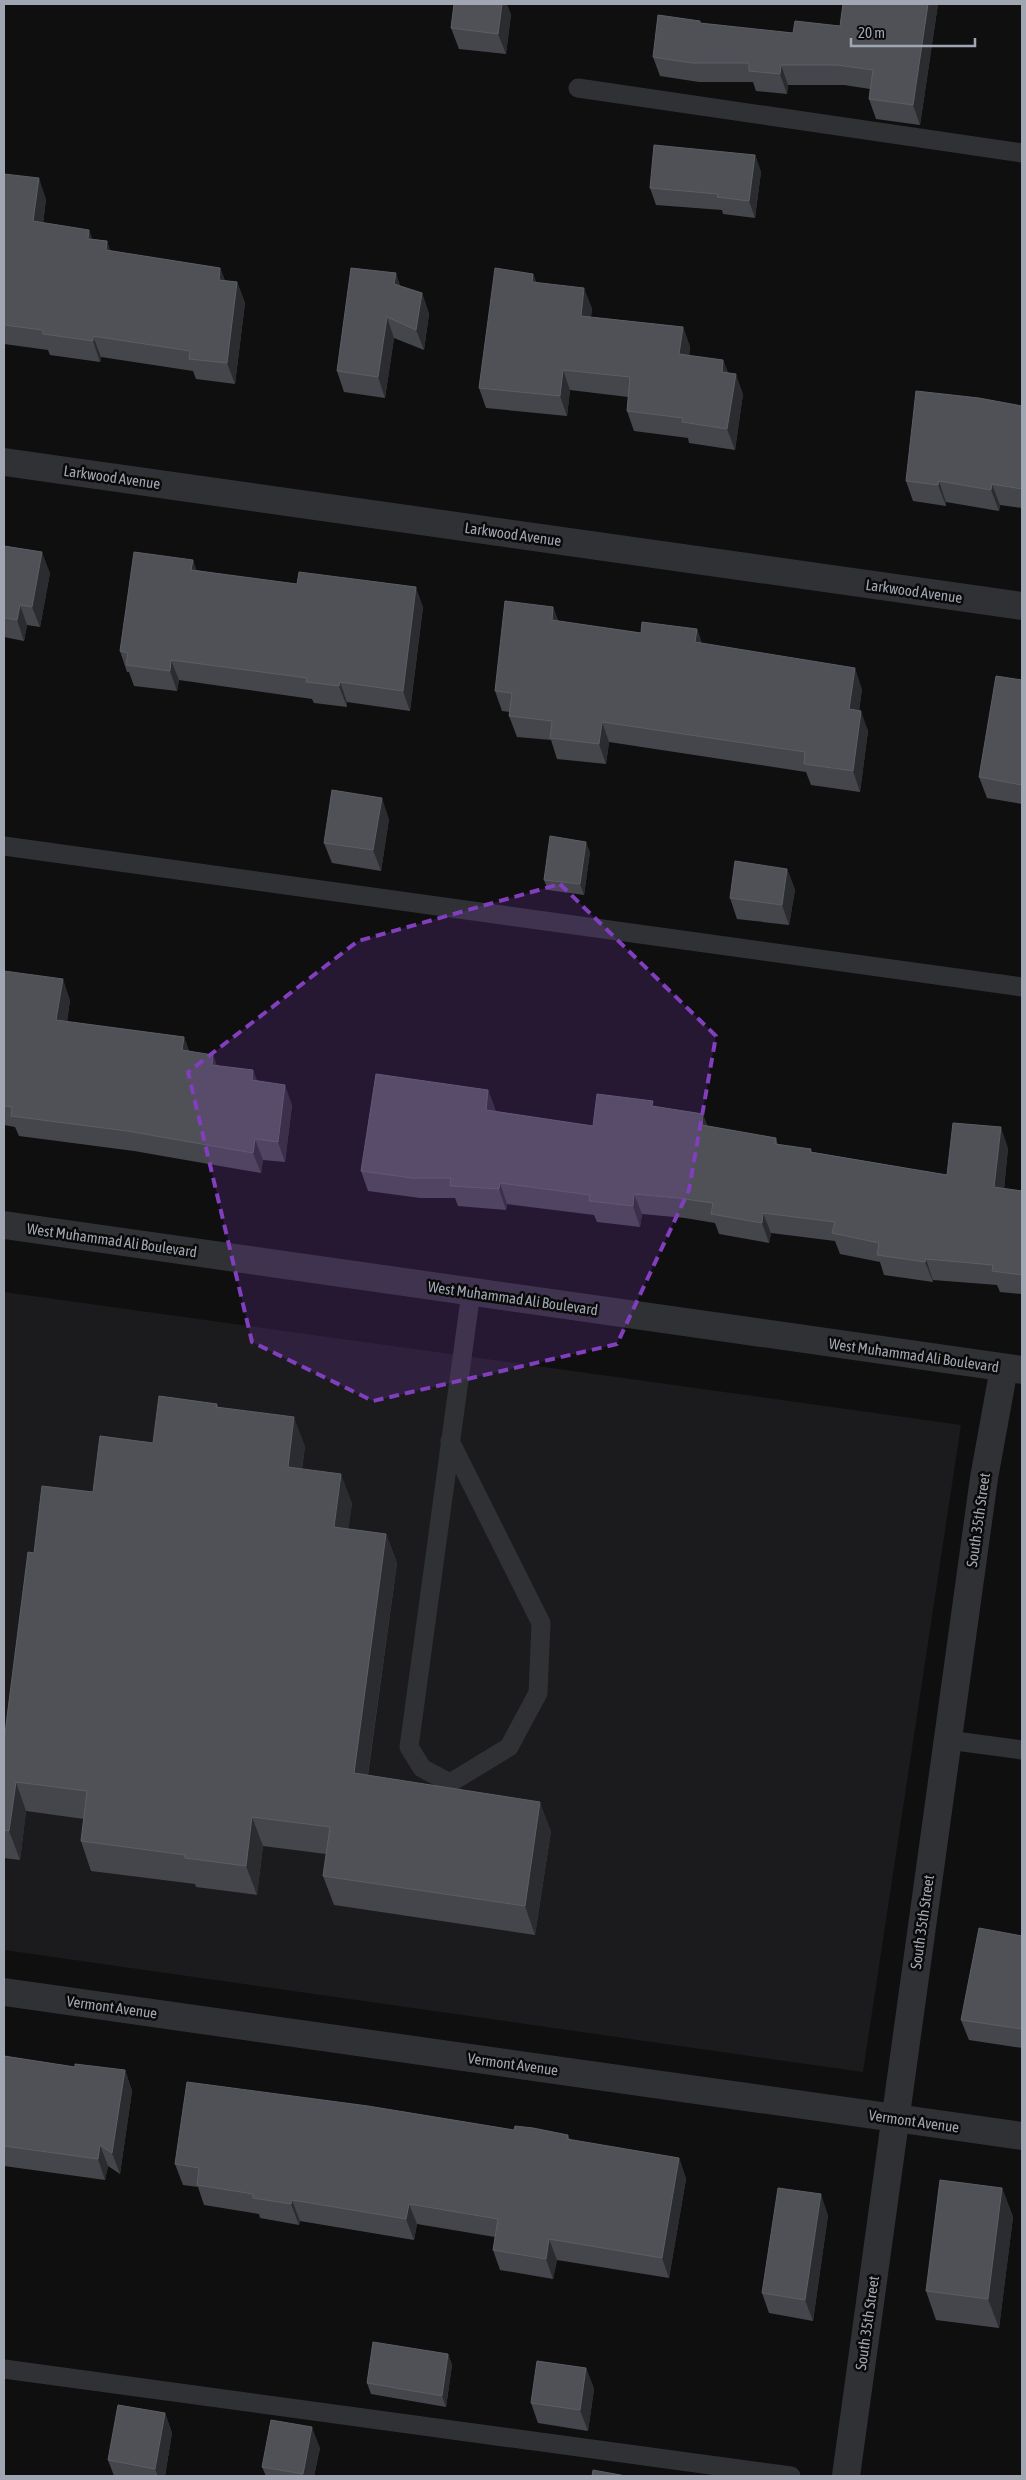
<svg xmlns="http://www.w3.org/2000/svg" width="1026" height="2480" viewBox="0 0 1026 2480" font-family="'Asap Condensed',sans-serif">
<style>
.built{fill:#1b1b1d}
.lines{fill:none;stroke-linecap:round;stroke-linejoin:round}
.service{stroke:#303135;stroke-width:19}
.minor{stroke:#303135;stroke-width:28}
.tertiary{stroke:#303135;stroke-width:28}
.wall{fill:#45464b}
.shaded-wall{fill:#2b2c2f}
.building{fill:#4f5156;stroke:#5b5e64}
.marked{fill:#813ebd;fill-opacity:0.2;stroke:#813ebd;stroke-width:4;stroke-dasharray:10 6;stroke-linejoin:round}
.labels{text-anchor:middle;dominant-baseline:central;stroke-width:5;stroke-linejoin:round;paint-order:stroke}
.street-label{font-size:15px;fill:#a0a7b2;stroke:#0a0a0b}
</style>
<rect width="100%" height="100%" fill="#0f0f10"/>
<path class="built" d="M 4,1292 L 961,1425 L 863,2072 L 4,1950 Z"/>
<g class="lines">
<path class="service" d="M 578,88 L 1022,153
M 4,846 L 1022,987
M 450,1441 L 541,1623 L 538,1693 L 509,1747 L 450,1783 L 422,1768 L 409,1747 L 471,1292
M 948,1740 L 1022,1750
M 4,2369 L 791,2476"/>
<path class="minor" d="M 4,462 L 1022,606
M 4,1992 L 1022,2136
M 846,2476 L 984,1478 L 1004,1368"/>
<path class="tertiary" d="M 4,1225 L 1022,1370"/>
</g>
<path class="wall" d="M 843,4 L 938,4 L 920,125 L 876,119 L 869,99 L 870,89 L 844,85 L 788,85 L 787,94 L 756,91 L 753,82 L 699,82 L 660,76 L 653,57 L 700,21 L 700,23 L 793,33 L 840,26 Z
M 511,14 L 506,54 L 459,49 L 451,28 Z
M 755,155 L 761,172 L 755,218 L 723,214 L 722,210 L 656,205 L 650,188 Z
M 4,174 L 46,199 L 43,223 L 93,239 L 107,241 L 110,251 L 220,268 L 225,281 L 237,282 L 245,303 L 235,384 L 196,379 L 193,371 L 101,357 L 100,362 L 50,355 L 48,350 L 4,344 Z
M 533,274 L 536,282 L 592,308 L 591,317 L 683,327 L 690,347 L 689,356 L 723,360 L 728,373 L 743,394 L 735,450 L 689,443 L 688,438 L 634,431 L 627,411 L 628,397 L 570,390 L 567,416 L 486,408 L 479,388 Z
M 400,286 L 422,293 L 429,314 L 424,350 L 394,338 L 385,398 L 344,392 L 337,371 Z
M 1022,406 L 1022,508 L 1000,505 L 999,511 L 946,502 L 946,506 L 913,501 L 906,481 Z
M 4,546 L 50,573 L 40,627 L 27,625 L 24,641 L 4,637 Z
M 193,560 L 196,570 L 423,607 L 410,711 L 347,702 L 347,707 L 314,703 L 312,699 L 179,680 L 177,691 L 134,686 L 129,672 L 127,672 L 120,651 Z
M 553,607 L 558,621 L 641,633 L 697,629 L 702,644 L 862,689 L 859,710 L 868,731 L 860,792 L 811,785 L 806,772 L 609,742 L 606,764 L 557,759 L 551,740 L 517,737 L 509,716 L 510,712 L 502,711 L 495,691 Z
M 1022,680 L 1022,804 L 987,798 L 979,777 Z
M 389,819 L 381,871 L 332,863 L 324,843 Z
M 590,852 L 584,895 L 548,890 L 544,880 Z
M 787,869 L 795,890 L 789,925 L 737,919 L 730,898 Z
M 4,971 L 70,1000 L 67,1022 L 184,1037 L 189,1051 L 217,1065 L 258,1081 L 292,1105 L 285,1162 L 263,1160 L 261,1173 L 134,1151 L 19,1136 L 15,1127 L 4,1125 Z
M 488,1090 L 496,1112 L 593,1126 L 654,1106 L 708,1126 L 776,1138 L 778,1145 L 811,1149 L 812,1152 L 947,1175 L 1008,1148 L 1004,1189 L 1022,1191 L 1022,1294 L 1000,1292 L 997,1285 L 933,1280 L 933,1282 L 884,1275 L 880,1262 L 840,1254 L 835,1241 L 771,1233 L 769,1243 L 719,1234 L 715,1223 L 685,1218 L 642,1214 L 640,1227 L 597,1222 L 594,1215 L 507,1204 L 506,1210 L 458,1206 L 455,1198 L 420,1198 L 368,1191 L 361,1171 Z
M 217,1404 L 218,1407 L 305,1446 L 302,1469 L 352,1503 L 348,1529 L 386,1534 L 397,1563 L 368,1775 L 551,1831 L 535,1935 L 334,1905 L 323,1876 L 326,1854 L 263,1846 L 257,1895 L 196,1887 L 195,1884 L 91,1871 L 81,1841 L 84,1819 L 26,1811 L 20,1860 L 4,1858 L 4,1741 L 34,1553 L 93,1492 L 153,1443 Z
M 1022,1936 L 1022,2048 L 969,2040 L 961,2020 Z
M 4,2056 L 75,2067 L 125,2070 L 132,2091 L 120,2174 L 108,2166 L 105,2180 L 4,2166 Z
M 514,2130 L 568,2135 L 570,2140 L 679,2158 L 686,2179 L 669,2278 L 557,2260 L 553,2279 L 500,2270 L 493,2250 L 495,2237 L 417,2224 L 414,2240 L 300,2221 L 299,2225 L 260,2218 L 259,2214 L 204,2205 L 198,2187 L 183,2185 L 175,2164 Z
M 1002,2188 L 1013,2217 L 999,2328 L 936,2320 L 926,2291 Z
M 828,2215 L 813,2321 L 769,2313 L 762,2293 Z
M 448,2354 L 452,2365 L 446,2407 L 371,2394 L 367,2383 Z
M 586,2368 L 594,2389 L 588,2431 L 538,2423 L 531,2403 Z
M 165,2413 L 172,2433 L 165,2476 L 114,2476 L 108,2460 Z
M 320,2448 L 314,2476 L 266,2476 L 262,2467 Z"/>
<path class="shaded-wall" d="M 502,4 L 507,4 L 511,14 L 506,54 L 498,34 Z
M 928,4 L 938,4 L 920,125 L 913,105 Z
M 781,65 L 788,85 L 787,94 L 780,74 Z
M 755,155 L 761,172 L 755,218 L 749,201 Z
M 39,178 L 46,199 L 41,242 L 33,221 Z
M 89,230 L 97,250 L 88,239 Z
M 107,241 L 114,262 L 106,250 Z
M 220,268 L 228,288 L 219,280 Z
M 396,273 L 403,294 L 394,284 Z
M 533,274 L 541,294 L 532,282 Z
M 237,282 L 245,303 L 235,384 L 227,363 Z
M 584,288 L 592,308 L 588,337 L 581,316 Z
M 422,293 L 429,314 L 424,350 L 416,330 Z
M 387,317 L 394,338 L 385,398 L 378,377 Z
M 683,327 L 690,347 L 687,375 L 679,354 Z
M 93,336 L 101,357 L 100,362 L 93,341 Z
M 723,360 L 731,380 L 722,372 Z
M 563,370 L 570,390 L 567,416 L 560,396 Z
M 736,374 L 743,394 L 735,450 L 727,429 Z
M 939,481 L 946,502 L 946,506 L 938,485 Z
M 992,484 L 1000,505 L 999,511 L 991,490 Z
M 42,552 L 50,573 L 40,627 L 32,607 Z
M 193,560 L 200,581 L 191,570 Z
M 416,587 L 423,607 L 410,711 L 403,691 Z
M 20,605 L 27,625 L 24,641 L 17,620 Z
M 553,607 L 561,628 L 552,620 Z
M 697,629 L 704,649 L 695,642 Z
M 171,660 L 179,680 L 177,691 L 170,671 Z
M 855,668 L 862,689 L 857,729 L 849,709 Z
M 340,682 L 347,702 L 347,707 L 339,686 Z
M 861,711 L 868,731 L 860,792 L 853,771 Z
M 602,722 L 609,742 L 606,764 L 599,744 Z
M 382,798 L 389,819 L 381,871 L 373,850 Z
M 586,842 L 590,852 L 584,895 L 580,884 Z
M 787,869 L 795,890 L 789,925 L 782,905 Z
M 63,979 L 70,1000 L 64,1041 L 56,1020 Z
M 184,1037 L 191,1058 L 182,1050 Z
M 213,1055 L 221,1075 L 212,1065 Z
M 253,1070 L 261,1090 L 252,1080 Z
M 285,1085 L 292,1105 L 285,1162 L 278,1142 Z
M 488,1090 L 496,1111 L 493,1131 L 486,1110 Z
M 703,1114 L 711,1134 L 702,1125 Z
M 1001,1127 L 1008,1148 L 1002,1208 L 994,1187 Z
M 255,1139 L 263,1160 L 261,1173 L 253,1153 Z
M 500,1183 L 507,1204 L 506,1210 L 499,1189 Z
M 634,1194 L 642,1214 L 640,1227 L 633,1206 Z
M 763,1213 L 771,1233 L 769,1243 L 762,1223 Z
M 926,1259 L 933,1280 L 933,1282 L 925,1262 Z
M 294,1417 L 305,1446 L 298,1496 L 288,1467 Z
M 341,1474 L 352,1503 L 345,1556 L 334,1527 Z
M 386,1534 L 397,1563 L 364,1802 L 354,1773 Z
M 16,1782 L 26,1811 L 20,1860 L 9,1831 Z
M 540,1802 L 551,1831 L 535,1935 L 525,1906 Z
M 252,1817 L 263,1846 L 257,1895 L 246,1866 Z
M 125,2070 L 132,2091 L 120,2174 L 112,2153 Z
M 100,2145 L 108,2166 L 105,2180 L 98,2159 Z
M 679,2158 L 686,2179 L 669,2278 L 662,2258 Z
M 1002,2188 L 1013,2217 L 999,2328 L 988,2299 Z
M 821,2194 L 828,2215 L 813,2321 L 805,2300 Z
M 292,2200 L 300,2221 L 299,2225 L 291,2204 Z
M 409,2204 L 417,2224 L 414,2240 L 406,2219 Z
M 549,2239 L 557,2260 L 553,2279 L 546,2259 Z
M 448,2354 L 452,2365 L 446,2407 L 442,2396 Z
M 586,2368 L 594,2389 L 588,2431 L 580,2410 Z
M 165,2413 L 172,2433 L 165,2476 L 158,2476 L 155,2469 Z
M 312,2427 L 320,2448 L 314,2476 L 304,2476 L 303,2474 Z"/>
<path class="building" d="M 454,4 L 502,4 L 498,34 L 451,28 Z
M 843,4 L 928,4 L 913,105 L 869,99 L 873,70 L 837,65 L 781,65 L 780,74 L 749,71 L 749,63 L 692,63 L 653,57 L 658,15 L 700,21 L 700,23 L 793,33 L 795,21 L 840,26 Z
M 654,145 L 755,155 L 749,201 L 717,197 L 718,194 L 650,188 Z
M 4,174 L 39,178 L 33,221 L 89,230 L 88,239 L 107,241 L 106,250 L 220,268 L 219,280 L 237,282 L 227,363 L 189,359 L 190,351 L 93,336 L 93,341 L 43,334 L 43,330 L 4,325 Z
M 351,268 L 396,273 L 394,284 L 422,293 L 416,330 L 387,317 L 378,377 L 337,371 Z
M 495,268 L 533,274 L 532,282 L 584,288 L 581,316 L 683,327 L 679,354 L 723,360 L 722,372 L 736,374 L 727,429 L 682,422 L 683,418 L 627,411 L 630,377 L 563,370 L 560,396 L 479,388 Z
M 916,391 L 979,398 L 1022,406 L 1022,489 L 992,484 L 991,490 L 939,481 L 938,485 L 906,481 Z
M 4,546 L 42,552 L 32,607 L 20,605 L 17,620 L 4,618 Z
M 134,552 L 193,560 L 191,570 L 297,584 L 299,572 L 416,587 L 403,691 L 340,682 L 339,686 L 306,682 L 307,678 L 171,660 L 170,671 L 126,665 L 128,653 L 120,651 Z
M 505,601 L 553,607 L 552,620 L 641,633 L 642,622 L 697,629 L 695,642 L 855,668 L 849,709 L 861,711 L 853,771 L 804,764 L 805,752 L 602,722 L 599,744 L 550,738 L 552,721 L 509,716 L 512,693 L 495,691 Z
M 996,676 L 1022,680 L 1022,785 L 979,777 Z
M 332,790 L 382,798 L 373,850 L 324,843 Z
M 550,836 L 586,842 L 580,884 L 544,880 Z
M 735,861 L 787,869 L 782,905 L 730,898 Z
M 4,971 L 63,979 L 56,1020 L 184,1037 L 182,1050 L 213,1055 L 212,1065 L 253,1070 L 252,1080 L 285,1085 L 278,1142 L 255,1139 L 253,1153 L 127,1131 L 11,1116 L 12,1107 L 4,1106 Z
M 376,1074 L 488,1090 L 486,1110 L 593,1126 L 597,1094 L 653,1101 L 652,1106 L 703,1114 L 702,1125 L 776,1138 L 775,1144 L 811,1149 L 810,1152 L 947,1175 L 953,1123 L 1001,1127 L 994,1187 L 1022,1191 L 1022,1275 L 992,1271 L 993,1265 L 926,1259 L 925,1262 L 877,1255 L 879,1243 L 832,1233 L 835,1222 L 763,1213 L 762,1223 L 711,1214 L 713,1203 L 678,1198 L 634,1194 L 633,1206 L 589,1201 L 590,1195 L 500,1183 L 499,1189 L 450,1186 L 451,1178 L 412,1178 L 361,1171 Z
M 159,1396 L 217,1404 L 216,1407 L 294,1417 L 288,1467 L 341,1474 L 334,1527 L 386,1534 L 354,1773 L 540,1802 L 525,1906 L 323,1876 L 330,1827 L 252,1817 L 246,1866 L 185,1858 L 185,1855 L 81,1841 L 87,1791 L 16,1782 L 9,1831 L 4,1830 L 4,1741 L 28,1552 L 34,1553 L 42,1486 L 93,1492 L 100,1436 L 153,1443 Z
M 979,1928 L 1022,1936 L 1022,2029 L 961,2020 Z
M 4,2056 L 75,2067 L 75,2064 L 125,2070 L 112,2153 L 100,2145 L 98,2159 L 4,2146 Z
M 187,2082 L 368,2106 L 514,2130 L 515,2126 L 533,2128 L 568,2135 L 567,2139 L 679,2158 L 662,2258 L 549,2239 L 546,2259 L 493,2250 L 498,2219 L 409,2204 L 406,2219 L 292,2200 L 291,2204 L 253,2198 L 253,2194 L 197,2185 L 199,2168 L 175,2164 Z
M 940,2180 L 1002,2188 L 988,2299 L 926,2291 Z
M 778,2188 L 821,2194 L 805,2300 L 762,2293 Z
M 373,2342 L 448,2354 L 442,2396 L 367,2383 Z
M 537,2361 L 586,2368 L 580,2410 L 531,2403 Z
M 118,2405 L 165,2413 L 155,2469 L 108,2460 Z
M 271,2420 L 312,2427 L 303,2474 L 262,2467 Z
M 593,2470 L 626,2476 L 592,2476 Z"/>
<path class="marked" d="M 560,884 L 716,1036 L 689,1190 L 617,1344 L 373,1401 L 252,1342 L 188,1072 L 358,941 Z"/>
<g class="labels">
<g class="street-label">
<text transform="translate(112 477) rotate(8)">Larkwood Avenue</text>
<text transform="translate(513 534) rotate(8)">Larkwood Avenue</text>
<text transform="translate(914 591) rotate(8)">Larkwood Avenue</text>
<text transform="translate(112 1240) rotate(8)">West Muhammad Ali Boulevard</text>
<text transform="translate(513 1298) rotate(8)">West Muhammad Ali Boulevard</text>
<text transform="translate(914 1355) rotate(8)">West Muhammad Ali Boulevard</text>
<text transform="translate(978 1520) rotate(-82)">South 35th Street</text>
<text transform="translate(922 1922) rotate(-82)">South 35th Street</text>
<text transform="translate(112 2007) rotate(8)">Vermont Avenue</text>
<text transform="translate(513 2064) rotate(8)">Vermont Avenue</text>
<text transform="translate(914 2121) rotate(8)">Vermont Avenue</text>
<text transform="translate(867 2323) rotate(-82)">South 35th Street</text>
</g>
</g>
<rect width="1026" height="2480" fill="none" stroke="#a0a7b2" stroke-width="10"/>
<path d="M851 38v8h124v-8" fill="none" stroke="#a0a7b2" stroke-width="2.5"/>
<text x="858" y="38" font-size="15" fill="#a0a7b2" stroke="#0a0a0b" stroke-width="4" paint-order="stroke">20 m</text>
</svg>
